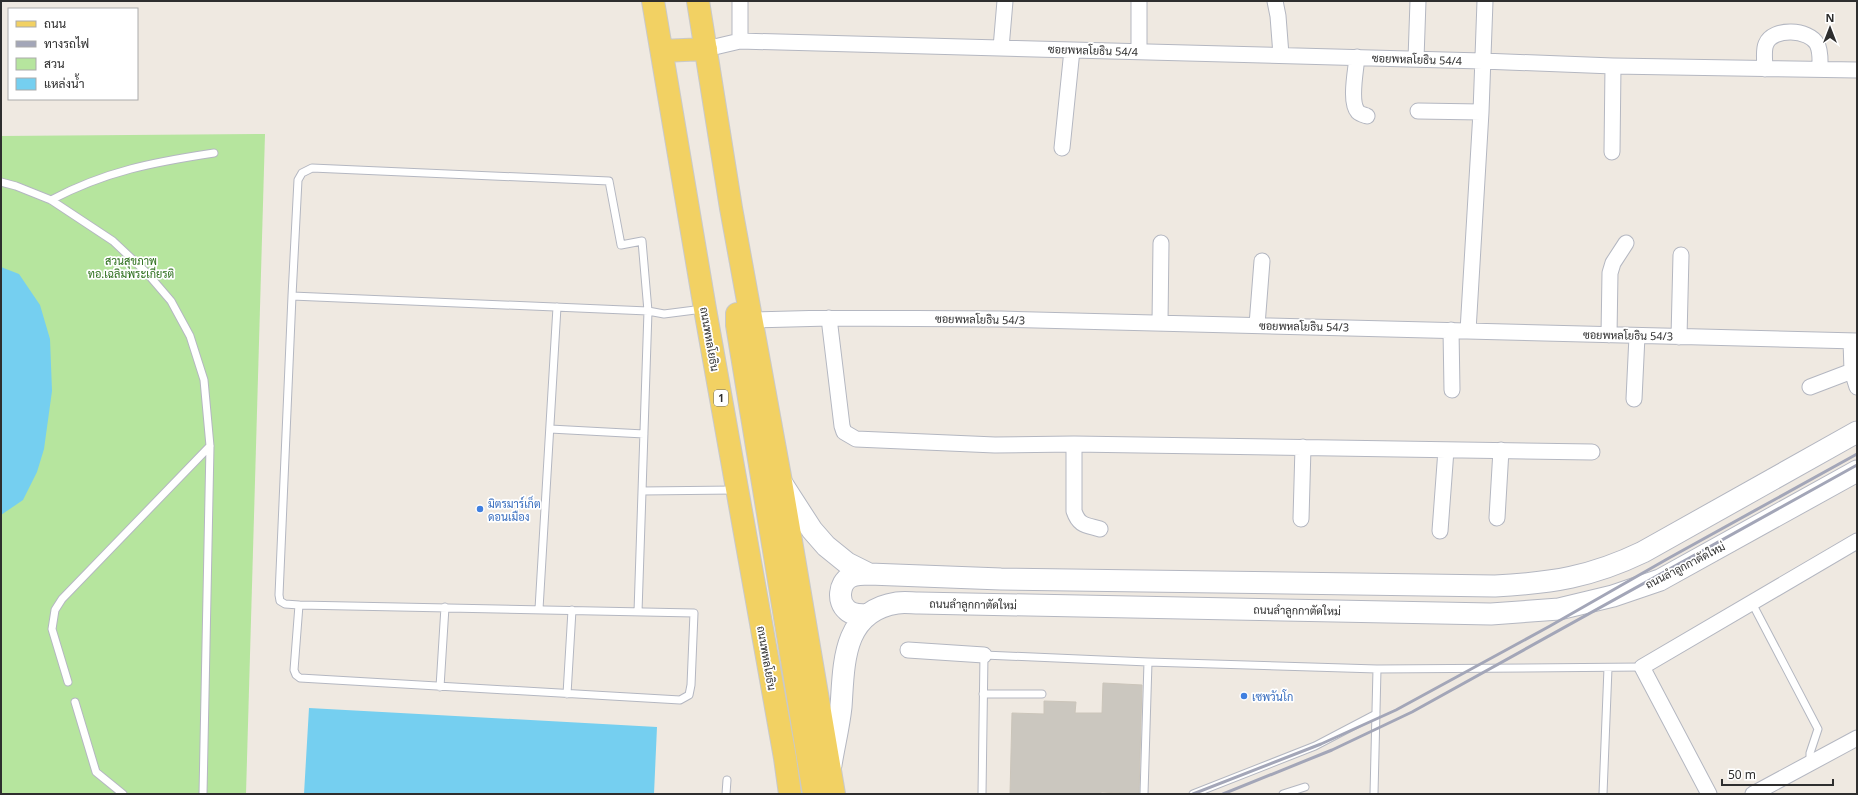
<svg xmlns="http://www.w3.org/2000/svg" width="1858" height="795" viewBox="0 0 1858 795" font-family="'Noto Sans',Sarabun,sans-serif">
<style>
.green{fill:#b6e59e}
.water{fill:#75cff0}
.building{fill:#cbc7bf;stroke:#cbc5ba}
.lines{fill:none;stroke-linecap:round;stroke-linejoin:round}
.lane-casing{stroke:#b4b7c1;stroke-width:9}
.street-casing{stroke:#b4b7c1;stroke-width:17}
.secondary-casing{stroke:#b4b7c1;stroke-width:23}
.primary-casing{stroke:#c9c9c9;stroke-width:24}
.lane{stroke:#fff;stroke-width:7}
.street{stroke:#fff;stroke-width:15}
.secondary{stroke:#fff;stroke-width:21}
.primary{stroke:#f2d163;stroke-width:22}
.rail{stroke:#a3a6b8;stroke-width:3}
.shop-dot{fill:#3f7fe0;stroke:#fff;stroke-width:1.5}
.labels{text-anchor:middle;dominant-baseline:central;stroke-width:3.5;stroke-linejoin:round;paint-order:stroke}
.shield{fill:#fff;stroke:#6d6d6d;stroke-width:1}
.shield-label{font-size:10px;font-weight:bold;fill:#2e2e2e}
.street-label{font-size:11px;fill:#2e2e2e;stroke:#fff}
.park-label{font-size:11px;fill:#2c6e1b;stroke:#fff}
.shop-label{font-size:11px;fill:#366cbe;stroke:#fff;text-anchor:start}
</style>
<rect width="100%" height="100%" fill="#efe9e1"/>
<path class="green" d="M 265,134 L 246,794 L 1,794 L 1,136 Z"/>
<path class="water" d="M 1,267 L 19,274 L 40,305 L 50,339 L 52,391 L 44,449 L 37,472 L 23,500 L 1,515 Z
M 309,708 L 657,727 L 654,794 L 304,794 Z"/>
<path class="building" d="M 1103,683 L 1142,685 L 1139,794 L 1101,792 L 1101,794 L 1010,794 L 1012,713 L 1044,714 L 1044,701 L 1076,702 L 1075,713 L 1102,713 Z"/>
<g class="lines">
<defs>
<path id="lane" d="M 1,182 L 16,186 L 51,200 L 113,241 L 147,273 L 171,301 L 190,336 L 204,380 L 210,446 L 203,794
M 51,200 C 106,171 154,162 214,153
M 292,296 L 298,180 L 302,173 L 312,168 L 609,181 L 621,245 L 642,241 L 648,311 L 638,612
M 550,429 L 644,434
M 642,491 L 735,490
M 1752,603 L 1818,729 L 1810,753 L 1810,763
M 299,605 L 294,670 L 296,675 L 300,678 L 680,700 L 689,695 L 691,685 L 694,613 L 299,605 L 285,604 L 280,601 L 279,595 L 292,296 L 648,311 L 664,314 L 703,309
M 539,609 L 557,307
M 68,682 L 52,629 L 55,610 L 62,599 L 210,446
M 440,687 L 445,607
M 567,694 L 572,610
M 983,694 L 1042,694
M 75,702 L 96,772 L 123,794
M 726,794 L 727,780
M 982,794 L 984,655 L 1148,662 L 1377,669 L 1642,667
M 1144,794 L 1148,662
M 1193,794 L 1315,746 L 1376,714
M 1283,794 L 1305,787
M 1374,794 L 1377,669
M 1603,794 L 1608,668"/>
<path id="street" d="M 1275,1 L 1278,16 L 1281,55
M 740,41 L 740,1
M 1001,48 L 1005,1
M 706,49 L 740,41 L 1482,61 L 1613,66 L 1857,70
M 1139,51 L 1139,1
M 1357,57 C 1356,70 1349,102 1358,112 C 1360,114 1364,115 1367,116
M 1416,59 L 1418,1
M 1765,69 C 1765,61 1763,51 1766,44 C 1773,27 1809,29 1817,44 C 1821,51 1820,62 1820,69
M 1418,111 L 1481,112
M 1062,148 L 1072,50
M 1612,152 L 1613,66
M 829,318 L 842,426 L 844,432 L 856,439 L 995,445 L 1074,444 L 1592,452
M 751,320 L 829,318 L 1001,319 L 1857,341
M 1160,323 L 1161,243
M 1257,325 L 1262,261
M 1451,330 L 1452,390
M 1468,331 L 1481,112 L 1485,1
M 1609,335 L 1610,273 L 1613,263 L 1626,243
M 1679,337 L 1681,255
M 1851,341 L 1852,371 L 1857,387
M 1810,387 L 1852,371
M 1634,399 L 1637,336
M 1074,444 L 1074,511 C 1079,526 1086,525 1100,529
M 1497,518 L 1501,450
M 1301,519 L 1303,447
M 1440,531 L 1446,450
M 908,650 L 984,655
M 1709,794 L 1642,667 L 1857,541
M 1753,794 L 1857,738"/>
<path id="secondary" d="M 781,482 L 812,530 L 826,546 L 847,563 L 869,574 L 1001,579 L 1495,586 C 1552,583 1591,577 1643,552 L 1857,432
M 868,615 C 861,615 852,615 847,610 C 837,602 839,583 850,577 C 856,574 862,574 869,574
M 831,765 C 834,746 839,726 841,707 C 844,665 842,611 897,603 C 904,602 912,603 919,603 L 1491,614 L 1559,609 L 1613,596 L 1660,580 L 1857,471"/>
<path id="primary" d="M 653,1 L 705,309 L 785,758 L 790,794
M 698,1 L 731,208 L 781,482 L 834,794
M 662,51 L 706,49
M 737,314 L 737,325 L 814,794"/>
</defs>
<use href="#lane" class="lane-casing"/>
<use href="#street" class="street-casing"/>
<use href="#secondary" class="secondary-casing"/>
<use href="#primary" class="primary-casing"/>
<use href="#lane" class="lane"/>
<use href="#street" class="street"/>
<use href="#secondary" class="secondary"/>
<use href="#primary" class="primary"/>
<path class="rail" d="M 1193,794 L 1321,744 L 1396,710 L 1550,626 L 1669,558 L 1857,454
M 1223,794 L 1332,750 L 1412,712 L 1857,465"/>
</g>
<g class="shop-dot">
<circle cx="480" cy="509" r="4"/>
<circle cx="1244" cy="696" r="4"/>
</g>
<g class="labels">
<rect class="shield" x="714" y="390" width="14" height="16" rx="3"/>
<g class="shield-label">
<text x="721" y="398">1</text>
</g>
<g class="street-label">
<text transform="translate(1093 50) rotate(2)">ซอยพหลโยธิน 54/4</text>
<text transform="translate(1417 59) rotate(2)">ซอยพหลโยธิน 54/4</text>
<text transform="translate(980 319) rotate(1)">ซอยพหลโยธิน 54/3</text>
<text transform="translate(1304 326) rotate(1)">ซอยพหลโยธิน 54/3</text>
<text transform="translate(1628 335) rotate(1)">ซอยพหลโยธิน 54/3</text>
<text transform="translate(710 339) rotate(80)">ถนนพหลโยธิน</text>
<text transform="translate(1685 565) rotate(-27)">ถนนลำลูกกาตัดใหม่</text>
<text transform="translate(973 604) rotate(1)">ถนนลำลูกกาตัดใหม่</text>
<text transform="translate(1297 610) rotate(1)">ถนนลำลูกกาตัดใหม่</text>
<text transform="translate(767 658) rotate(80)">ถนนพหลโยธิน</text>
</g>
<g class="park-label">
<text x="131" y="260">สวนสุขภาพ<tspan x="131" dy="13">ทอ.เฉลิมพระเกียรติ</tspan></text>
</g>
<g class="shop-label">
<text x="488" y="503">มิตรมาร์เก็ต<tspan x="488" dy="13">ดอนเมือง</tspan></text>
<text x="1252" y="696">เซพวันโก</text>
</g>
</g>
<rect width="1858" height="795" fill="none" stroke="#2e2e2e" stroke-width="4"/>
<rect x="8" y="8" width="130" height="92" fill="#ffffff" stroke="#ababab"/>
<rect x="16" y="21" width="20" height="6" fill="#f2d163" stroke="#ababab"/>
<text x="44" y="28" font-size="12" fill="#2e2e2e">ถนน</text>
<rect x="16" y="41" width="20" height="6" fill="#a3a6b8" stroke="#ababab"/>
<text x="44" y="48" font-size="12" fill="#2e2e2e">ทางรถไฟ</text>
<rect x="16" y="58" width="20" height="12" fill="#b6e59e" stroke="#ababab"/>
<text x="44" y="68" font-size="12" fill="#2e2e2e">สวน</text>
<rect x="16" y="78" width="20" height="12" fill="#75cff0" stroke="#ababab"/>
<text x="44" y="88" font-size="12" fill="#2e2e2e">แหล่งน้ำ</text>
<g transform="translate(1830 28)" stroke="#ffffff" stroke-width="3" paint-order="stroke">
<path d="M0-3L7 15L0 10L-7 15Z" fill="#2e2e2e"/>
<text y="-6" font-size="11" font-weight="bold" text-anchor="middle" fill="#2e2e2e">N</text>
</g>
<path d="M1722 779v6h111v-6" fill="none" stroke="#2e2e2e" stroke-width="2"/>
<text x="1728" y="779" font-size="12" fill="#2e2e2e" stroke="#ffffff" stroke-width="3" paint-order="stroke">50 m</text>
</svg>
